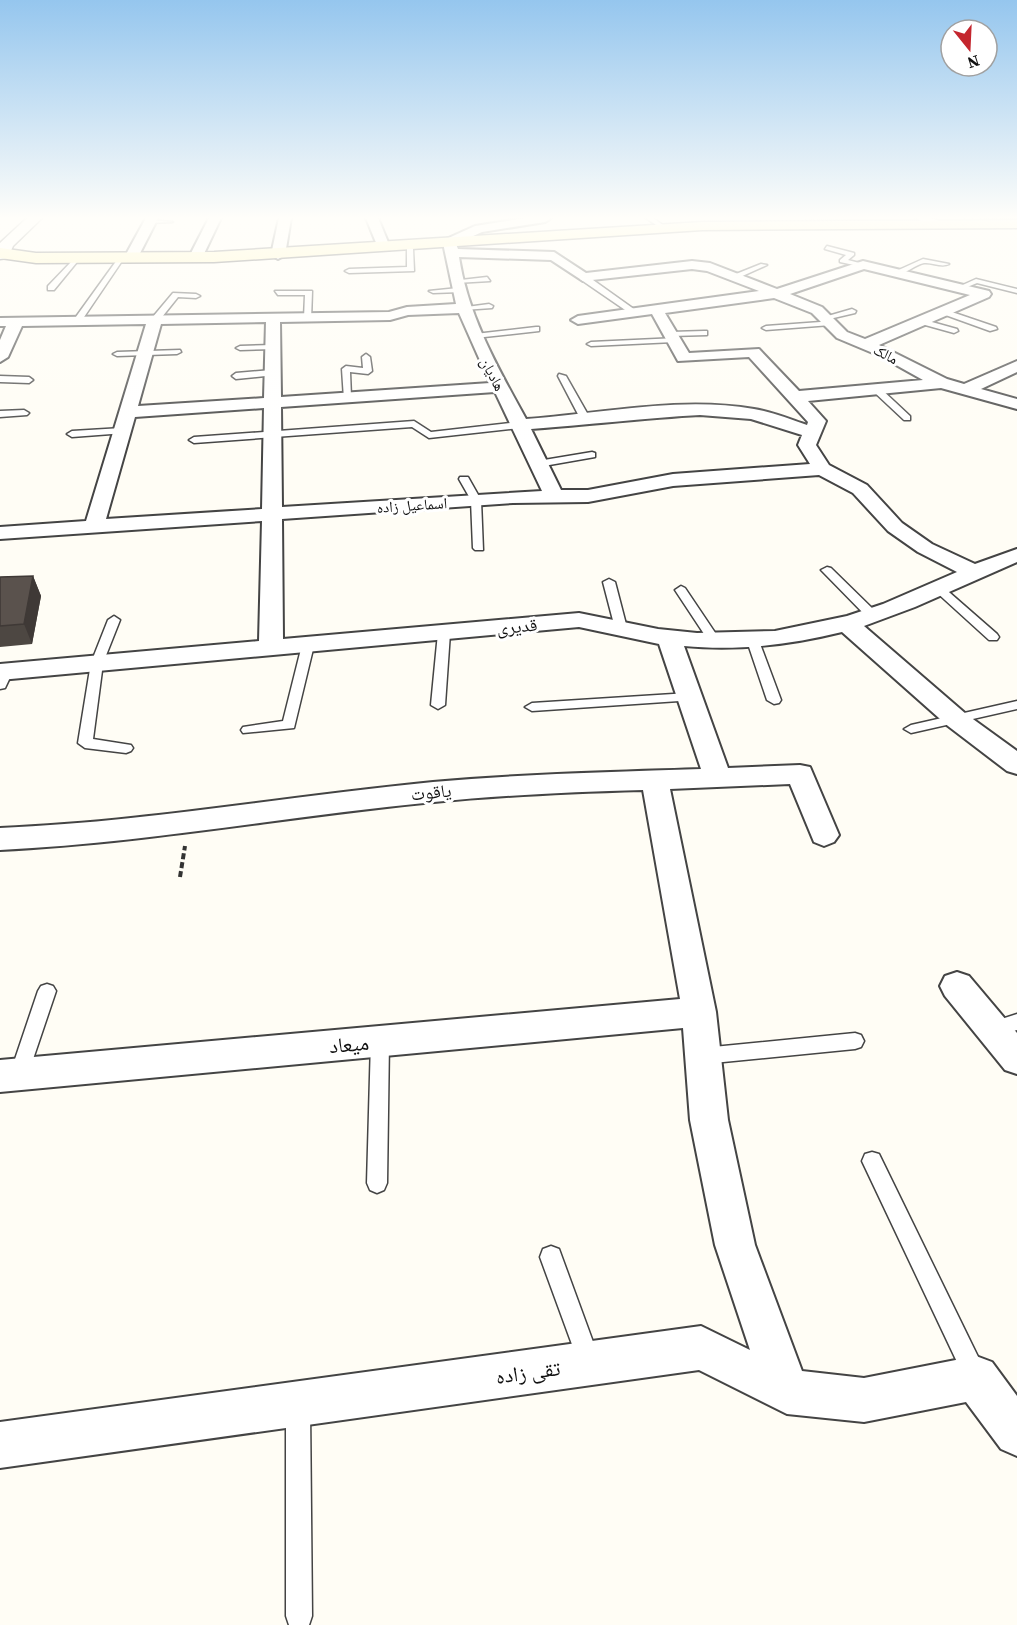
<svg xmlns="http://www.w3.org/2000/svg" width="1017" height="1625" viewBox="0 0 1017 1625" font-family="'Source Serif 4','Noto Naskh Arabic',serif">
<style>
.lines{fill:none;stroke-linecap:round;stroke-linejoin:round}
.service-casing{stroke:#444;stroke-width:3}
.minor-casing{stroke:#444;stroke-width:4}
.tertiary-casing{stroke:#444;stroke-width:3}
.secondary-casing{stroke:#333;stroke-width:3}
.path{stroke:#333;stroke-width:4;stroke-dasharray:6 3;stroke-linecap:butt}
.service{fill:#fff;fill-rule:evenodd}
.minor{fill:#fff;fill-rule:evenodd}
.tertiary{fill:#fff;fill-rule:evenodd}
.secondary{fill:#fff6b0;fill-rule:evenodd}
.wall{fill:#4d4742}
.shaded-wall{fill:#3f3936}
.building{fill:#5a524d;stroke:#3f3936;stroke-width:1.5}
.labels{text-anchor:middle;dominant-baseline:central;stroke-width:6;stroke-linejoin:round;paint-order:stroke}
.far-street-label{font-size:15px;fill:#111;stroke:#fff}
.street-label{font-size:18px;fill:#111;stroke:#fff}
.near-street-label{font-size:21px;fill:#111;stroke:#fff}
</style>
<rect width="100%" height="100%" fill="#fffdf5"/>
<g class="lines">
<defs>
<path id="service" d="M 646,218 L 653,218 L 667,228 L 662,229 Z
M 149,220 L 173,222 L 147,223 Z
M 827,246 L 854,253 L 854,255 L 848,260 L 867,265 L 863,267 L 840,262 L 840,260 L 846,255 L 825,249 Z
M 410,247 L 413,249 L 414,271 L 349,273 L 345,271 L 349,269 L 407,267 L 407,249 Z
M 923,259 L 949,264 C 941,268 933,262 924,263 C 913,265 903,278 892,273 Z
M 117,260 L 122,261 L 80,323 L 74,323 L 73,321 Z
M 72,261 L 77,262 L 54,290 L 48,290 L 48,286 Z
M 761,264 L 767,265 L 738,278 L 731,276 Z
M 580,275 L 586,275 L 638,312 L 631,314 L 580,279 Z
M 487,277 L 490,281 L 456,283 L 452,281 Z
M 976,279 L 1017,289 L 1017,293 L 977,283 L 960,290 L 956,288 Z
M 458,288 L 461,292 L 433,293 L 429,291 Z
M 275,291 L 312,291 L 311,320 L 304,318 L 305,295 L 278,295 Z
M 173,293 L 196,294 L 200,296 L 196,298 L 178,297 L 158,322 L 152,322 L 152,318 Z
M 489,304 L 493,306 L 492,308 L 463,310 L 459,308 Z
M 852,309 L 856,311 L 855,313 L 825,320 L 821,318 Z
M 943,309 L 996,327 L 997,329 L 990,331 L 940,313 L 939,311 Z
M 921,319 L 957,329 L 958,331 L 954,333 L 918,323 L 917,321 Z
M 834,321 L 835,323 L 831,325 L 766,330 L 762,328 L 766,326 Z
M 536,327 L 539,327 L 539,331 L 475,338 L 471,336 L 475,334 Z
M 704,331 L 707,331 L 707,335 L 671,336 L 667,334 L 671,332 Z
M 677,338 L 678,340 L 674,342 L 591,346 L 587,344 L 591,342 Z
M 273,345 L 276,345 L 276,349 L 240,350 L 236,348 L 240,346 Z
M 180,350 L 181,352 L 177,354 L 117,356 L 113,354 L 117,352 Z
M 366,354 L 370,357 L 372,371 L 368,374 L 350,372 L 351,397 L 344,399 L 342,369 L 346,366 L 363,368 L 362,357 Z
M 272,370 L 275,371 L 275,375 L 236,379 L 232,376 L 236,373 Z
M 559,374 L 566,376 L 591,420 L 589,422 L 581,420 L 558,376 Z
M 0,376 L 29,377 L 33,380 L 29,383 L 0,382 Z
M 873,387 L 879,387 L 910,416 L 910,420 L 904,420 L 873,391 Z
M 24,410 L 29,413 L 27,415 L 0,417 L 0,411 Z
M 414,421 L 431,432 L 520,422 L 525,425 L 520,428 L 429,438 L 412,427 L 194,443 L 189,440 L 194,437 Z
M 122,428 L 127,431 L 125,433 L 72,437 L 67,434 L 72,431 Z
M 592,452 L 595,453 L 595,457 L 538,467 L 533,464 L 538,461 Z
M 460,477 L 468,477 L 481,500 L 483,550 L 475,550 L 473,548 L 471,500 L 459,479 Z
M 827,567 L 831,568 L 876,612 L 876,618 L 868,618 L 823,572 L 821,570 Z
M 609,579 L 615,582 L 628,632 L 626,635 L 618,635 L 616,632 L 603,582 Z
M 938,584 L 942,586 L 997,634 L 999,637 L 997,640 L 989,640 L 934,590 L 934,586 Z
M 681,586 L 685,588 L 722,643 L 720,646 L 712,646 L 710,643 L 675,590 Z
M 114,616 L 120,620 L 103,663 L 93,739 L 131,745 L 133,748 L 131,751 L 126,753 L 85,748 L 78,743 L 91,663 L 108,620 Z
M 444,629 L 450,633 L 445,705 L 438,709 L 431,705 L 438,633 Z
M 753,637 L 759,641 L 781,700 L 779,703 L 774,704 L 767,700 L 747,641 Z
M 308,641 L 314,645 L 294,728 L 243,733 L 241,730 L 243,727 L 283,721 L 302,645 Z
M 7,667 L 13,671 L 5,688 L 0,689 L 0,672 Z
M 689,693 L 694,694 L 696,697 L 694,700 L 532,711 L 525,707 L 532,703 Z
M 1017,701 L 1017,709 L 911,733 L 904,729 L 911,725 Z
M 47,984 L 53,986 L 56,991 L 28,1074 L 26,1080 L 19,1082 L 12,1080 L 10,1074 L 38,991 L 41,986 Z
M 1017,1014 L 1017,1030 L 992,1037 L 986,1034 L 983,1029 L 986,1024 Z
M 380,1033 L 386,1035 L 389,1041 L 387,1183 L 384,1190 L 377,1193 L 370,1190 L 367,1183 L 371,1041 L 374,1035 Z
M 855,1033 L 861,1035 L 864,1041 L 861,1047 L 855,1049 L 703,1064 L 696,1062 L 694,1056 L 696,1050 L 703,1048 Z
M 872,1152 L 879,1154 L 983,1367 L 987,1375 L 983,1383 L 975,1387 L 967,1383 L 862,1161 L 865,1154 Z
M 551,1246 L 559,1249 L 600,1361 L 597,1369 L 589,1372 L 581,1369 L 540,1257 L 543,1249 Z
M 298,1395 L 306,1399 L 310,1407 L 312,1616 L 309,1625 L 289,1625 L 286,1616 L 286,1407 L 290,1399 Z"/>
<path id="minor" d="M 146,218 L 158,218 L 136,261 L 126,261 L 124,258 Z
M 209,218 L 221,218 L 201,260 L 191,260 L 189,257 Z
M 279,218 L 291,218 L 285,255 L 278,259 L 271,255 Z
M 366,218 L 378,218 L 390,247 L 389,250 L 379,250 Z
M 525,218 L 551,218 L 545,222 L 482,232 L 456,244 L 458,249 L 554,252 L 586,273 L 692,261 L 710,263 L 777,289 L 863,261 L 989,291 L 991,294 L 989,297 L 879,345 L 947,379 L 964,384 L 1017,361 L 1017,372 L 981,389 L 1017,399 L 1017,409 L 941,388 L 808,401 L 826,421 L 816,445 L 829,465 L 867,485 L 902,523 L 932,544 L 975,564 L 1017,549 L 1017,562 L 915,607 L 864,626 L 966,714 L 1017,751 L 1017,774 L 1007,771 L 948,726 L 842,632 C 790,645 737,651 684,646 L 728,768 L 800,765 L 810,767 L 839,835 L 834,842 L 824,846 L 814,842 L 790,784 L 670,789 L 716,1012 L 728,1120 L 755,1245 L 802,1371 L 864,1378 L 976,1356 L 992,1362 L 1017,1396 L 1017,1456 L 1001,1449 L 966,1402 L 864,1422 L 787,1414 L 699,1370 L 0,1468 L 0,1422 L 701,1326 L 750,1350 L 715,1245 L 690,1120 L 683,1028 L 0,1092 L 0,1060 L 680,999 L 643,790 C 573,792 503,795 434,802 C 289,816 146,843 0,850 L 0,828 C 146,822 288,796 433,782 C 522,774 612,772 701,769 L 659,644 L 579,627 L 0,680 L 0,664 L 259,641 L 262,521 L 0,539 L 0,527 L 86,521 L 146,324 L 22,326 L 8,357 L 0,362 L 0,340 L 6,326 L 0,326 L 0,318 L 389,312 L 407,307 L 456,304 L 443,243 L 444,240 L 475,226 ZM 459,257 L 551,260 L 583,281 L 692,269 L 707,271 L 759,291 L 578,316 L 571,320 L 578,324 L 652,314 L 678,361 L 749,357 L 808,422 L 807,425 C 789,419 772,412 754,409 C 679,396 601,414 526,419 C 498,368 468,316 459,257 ZM 864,269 L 970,295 L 865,339 L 847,332 L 822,307 L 790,294 ZM 774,298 L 812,313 L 837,338 L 880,356 L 923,380 L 799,391 L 759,349 L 689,353 L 665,313 ZM 459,313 L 490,383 L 281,397 L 280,322 L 390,320 L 408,315 ZM 266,322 L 264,398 L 138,406 L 161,324 ZM 495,392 L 542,491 L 282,507 L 281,407 ZM 264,408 L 262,509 L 106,519 L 135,417 ZM 700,415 L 751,419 L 802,435 L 798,445 L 810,464 L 673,474 L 588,490 L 561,490 L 531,429 C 588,425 643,418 700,415 ZM 819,475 L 853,493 L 888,531 L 918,552 L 957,572 L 883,604 L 847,616 L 775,631 L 697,633 L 658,629 L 579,613 L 283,639 L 282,519 L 513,503 L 588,502 L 673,486 Z
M 915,218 L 932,218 L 945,224 L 939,228 Z
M 957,972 L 969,976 L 1017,1033 L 1017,1074 L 1005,1070 L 945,996 L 940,986 L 945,976 Z"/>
<path id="tertiary" d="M 27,218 L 42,218 L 13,246 L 8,258 L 0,259 L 0,243 Z"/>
<path id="secondary" d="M 1017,220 L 1017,228 L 702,230 L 214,262 L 36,263 L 0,258 L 0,248 L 36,253 L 214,252 L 702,222 Z"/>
</defs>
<use href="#service" class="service-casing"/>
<use href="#minor" class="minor-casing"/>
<use href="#tertiary" class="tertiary-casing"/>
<use href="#secondary" class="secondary-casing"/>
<path class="path" d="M 180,877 L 185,846"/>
<use href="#service" class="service"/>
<use href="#minor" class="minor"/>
<use href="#tertiary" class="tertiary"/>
<use href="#secondary" class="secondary"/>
</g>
<path class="wall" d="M 33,576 L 41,596 L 32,644 L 0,647 L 0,577 Z"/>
<path class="shaded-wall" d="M 33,576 L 41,596 L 32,644 L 24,624 Z"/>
<path class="building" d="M 33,576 L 24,624 L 0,626 L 0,577 Z"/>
<linearGradient id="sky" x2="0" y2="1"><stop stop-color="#95c6ee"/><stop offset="0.49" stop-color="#fffefa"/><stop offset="1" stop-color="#fffefa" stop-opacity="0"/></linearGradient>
<rect width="1017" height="445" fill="url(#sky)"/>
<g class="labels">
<g class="far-street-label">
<text transform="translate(886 354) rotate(28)">مالک</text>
<text transform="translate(493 374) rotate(62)">هادیان</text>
<text transform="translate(412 505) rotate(-4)">اسماعیل زاده</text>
</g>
<g class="street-label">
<text transform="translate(517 626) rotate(-5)">قدیری</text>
<text transform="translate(431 792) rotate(-6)">یاقوت</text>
</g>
<g class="near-street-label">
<text transform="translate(349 1044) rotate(-5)">میعاد</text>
<text transform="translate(528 1372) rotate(-8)">تقی زاده</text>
</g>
</g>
<g transform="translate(969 48) rotate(162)"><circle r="28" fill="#ffffff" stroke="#a0a0a0" stroke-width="1.5"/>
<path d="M0-4.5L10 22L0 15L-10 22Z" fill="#c4262e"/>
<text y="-9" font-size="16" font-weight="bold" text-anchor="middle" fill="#111111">N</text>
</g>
</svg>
